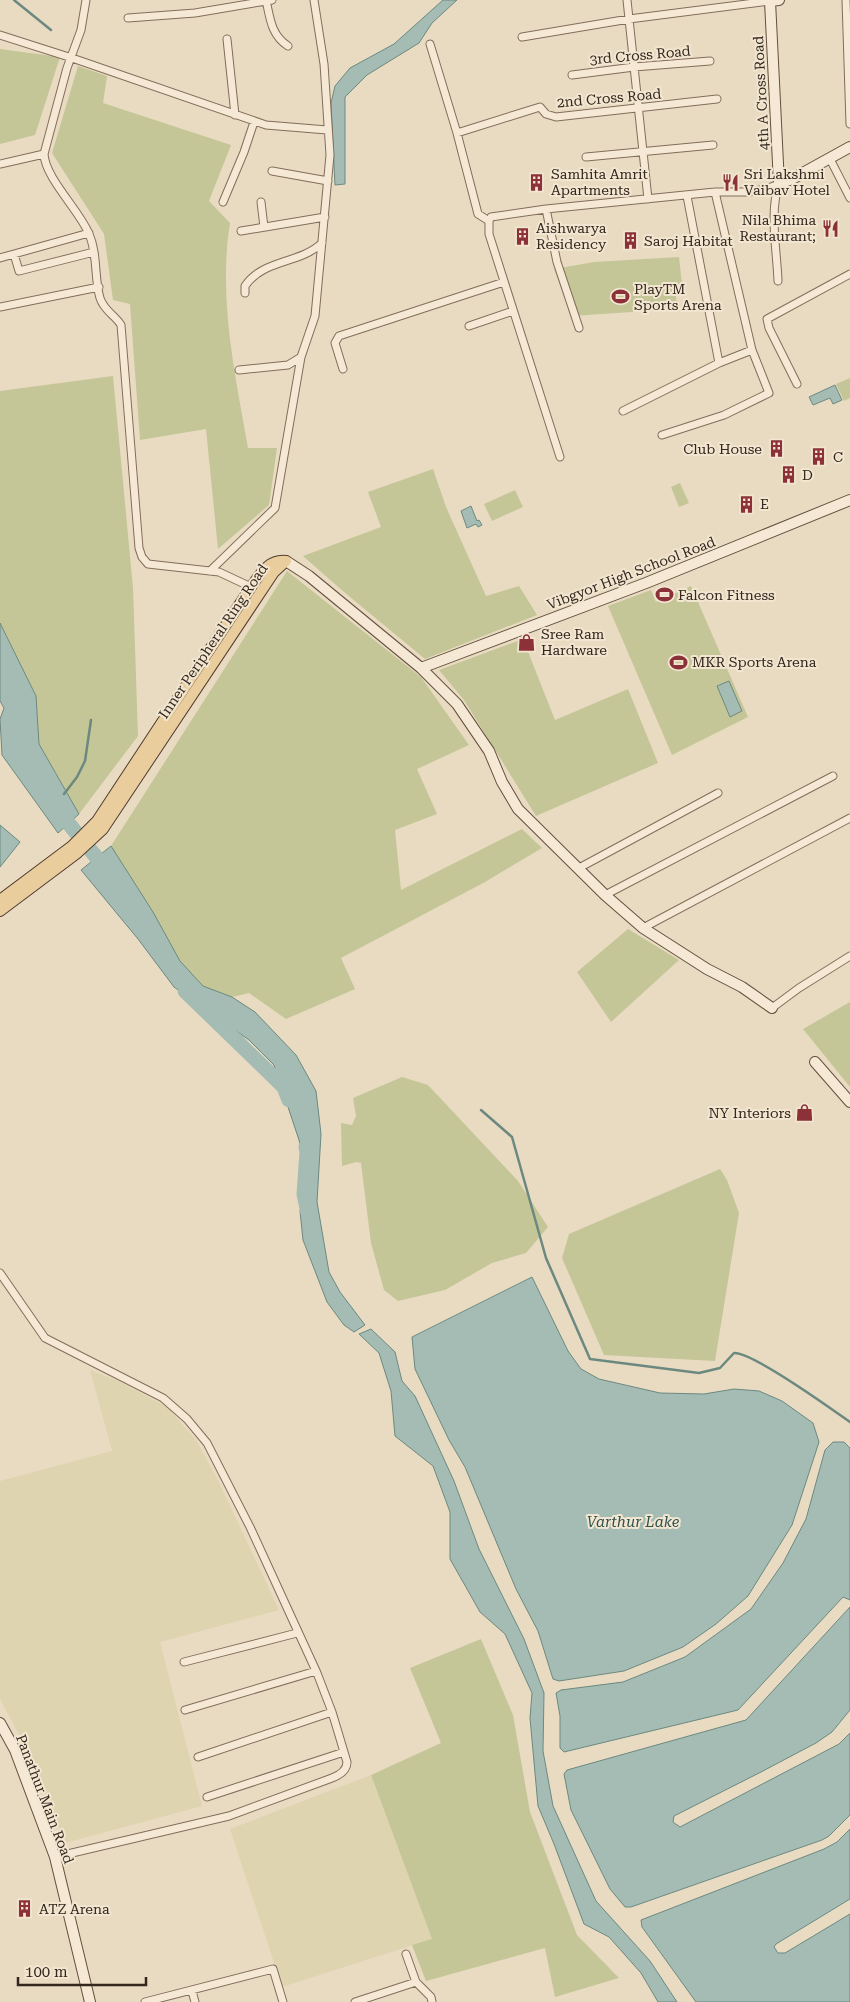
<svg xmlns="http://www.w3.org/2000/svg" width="850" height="2002" viewBox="0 0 850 2002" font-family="'Roboto Serif',serif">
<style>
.farmland{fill:#ded4b0}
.green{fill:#c4c697}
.water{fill:#a4bcb4;stroke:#6c8980}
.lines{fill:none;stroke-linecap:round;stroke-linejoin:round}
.stream{stroke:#6c8980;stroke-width:2.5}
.river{stroke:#a4bcb4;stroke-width:15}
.street-casing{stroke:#826d5b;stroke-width:9}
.secondary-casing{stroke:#634f3e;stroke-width:12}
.primary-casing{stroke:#503c2f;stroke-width:12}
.street{stroke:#f5e9d5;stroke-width:7}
.secondary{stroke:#f5e9d5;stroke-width:10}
.primary{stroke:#eacd9d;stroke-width:10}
.labels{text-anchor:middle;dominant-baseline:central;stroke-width:4;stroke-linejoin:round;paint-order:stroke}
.street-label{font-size:14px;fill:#33271e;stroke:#f2e6d1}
.poi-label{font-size:14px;fill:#33271e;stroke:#f2e6d1;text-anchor:start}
.water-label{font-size:15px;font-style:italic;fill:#2e514d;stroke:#f2e6d1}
</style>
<rect width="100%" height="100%" fill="#e9dbc2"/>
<path class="farmland" d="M 90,1370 L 118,1381 L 167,1407 L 196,1440 L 218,1480 L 279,1610 L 160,1642 L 202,1806 L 65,1843 L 29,1754 L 0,1699 L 0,1481 L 112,1451 Z
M 371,1775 L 432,1939 L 282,1987 L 230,1829 Z"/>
<path class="green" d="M 0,49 L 60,57 L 35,135 L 0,144 Z
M 78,66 L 107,76 L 103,103 L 231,145 L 209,201 L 230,223 C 218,298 235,374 248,448 L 277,448 L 269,505 L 218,549 L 206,429 L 140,440 L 130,304 L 113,300 L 104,234 L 52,153 Z
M 679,257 L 682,284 L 675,285 L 677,309 L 572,316 L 554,269 L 594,262 Z
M 113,376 L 133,588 L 138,736 L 79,814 L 39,744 L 36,696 L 0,623 L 0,391 Z
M 850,378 L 850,398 L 844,401 L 836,384 Z
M 433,469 L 446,507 L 486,596 L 519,586 L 537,615 L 425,659 L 344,592 L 303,556 L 381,527 L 368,492 Z
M 680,483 L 689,503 L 679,507 L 671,487 Z
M 515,490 L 523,507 L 492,521 L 484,504 Z
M 287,571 L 421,677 L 469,745 L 417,769 L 437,814 L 395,830 L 401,890 L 522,829 L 542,848 L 485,882 L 341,958 L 355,989 L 286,1019 L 249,993 L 232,997 L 203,986 L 180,961 L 153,912 L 111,846 Z
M 691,586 L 748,717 L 672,755 L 608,606 L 651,590 L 656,602 Z
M 523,639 L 555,720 L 628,689 L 658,763 L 536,816 L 464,700 L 439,670 Z
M 628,929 L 679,960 L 611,1022 L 577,972 Z
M 850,1002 L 850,1087 L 803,1029 Z
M 402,1077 L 428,1085 L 518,1181 L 548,1227 L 526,1253 L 492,1263 L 445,1290 L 398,1301 L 384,1290 L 371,1243 L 361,1163 L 356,1162 L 342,1166 L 341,1123 L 352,1125 L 356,1116 L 353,1098 Z
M 720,1169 L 727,1180 L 739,1213 L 715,1361 L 604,1355 L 562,1258 L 569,1234 Z
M 481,1639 L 513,1715 L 530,1812 L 577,1935 L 619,1978 L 555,1997 L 545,1948 L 426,1981 L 412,1945 L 432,1939 L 371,1775 L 441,1743 L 410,1668 Z"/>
<path class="water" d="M 443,0 L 457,0 L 432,23 L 419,43 L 367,75 L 345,97 L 345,184 L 335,185 L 331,103 L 335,86 L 350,68 L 394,44 Z
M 835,385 L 842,400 L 833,404 L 830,398 L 813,405 L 809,397 Z
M 471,506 L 477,521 L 479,520 L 482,525 L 478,527 L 476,524 L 467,528 L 461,511 Z
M 0,623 L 36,696 L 39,744 L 79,814 L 58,833 L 2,755 L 0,719 L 4,708 L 0,701 Z
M 729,681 L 742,711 L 730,717 L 717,686 Z
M 0,825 L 20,842 L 0,867 Z
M 111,846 L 153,912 L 180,961 L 203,986 L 232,997 L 255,1012 L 296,1055 L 316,1091 L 321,1134 L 317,1202 L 329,1272 L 340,1292 L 365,1325 L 354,1332 L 344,1325 L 327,1302 L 303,1240 L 300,1211 L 308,1175 L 299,1140 L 274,1065 L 249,1040 L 174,987 L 138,939 L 81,870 Z
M 532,1277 L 568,1351 L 581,1369 L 599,1379 L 660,1393 L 704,1394 L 734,1389 L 759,1391 L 782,1401 L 813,1423 L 819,1442 L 792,1525 L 748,1596 L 716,1624 L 683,1647 L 624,1671 L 559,1681 L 553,1679 L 538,1631 L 516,1589 L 465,1467 L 449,1440 L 415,1369 L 412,1337 Z
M 371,1329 L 395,1352 L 402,1381 L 415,1396 L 454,1481 L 479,1549 L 524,1639 L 544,1693 L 543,1751 L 553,1806 L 596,1901 L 650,1961 L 677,2002 L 658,2002 L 641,1973 L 609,1937 L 584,1924 L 554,1844 L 538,1806 L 530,1718 L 532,1693 L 505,1634 L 480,1612 L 450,1559 L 450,1512 L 433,1466 L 395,1436 L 391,1391 L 379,1353 L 359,1334 Z
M 833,1442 L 844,1442 L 850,1448 L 850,1600 L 843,1597 L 738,1710 L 564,1752 L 560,1748 L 560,1716 L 556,1693 L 561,1690 L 623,1682 L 685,1657 L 751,1609 L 783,1563 L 806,1519 L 825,1450 Z
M 850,1607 L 850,1710 L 832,1732 L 816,1743 L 761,1772 L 674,1816 L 673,1822 L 680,1827 L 839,1744 L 850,1733 L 850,1815 L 829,1836 L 822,1840 L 631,1907 L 625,1907 L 610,1889 L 571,1810 L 564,1774 L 567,1770 L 746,1720 Z
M 850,1829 L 850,1899 L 776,1944 L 774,1947 L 778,1953 L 785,1953 L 850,1914 L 850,2002 L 696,2002 L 642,1927 L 641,1920 L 824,1849 L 837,1842 Z"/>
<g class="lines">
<path class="stream" d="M 14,0 L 51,30
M 64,794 L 77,777 L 85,761 L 91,720
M 481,1110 L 512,1137 L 546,1258 L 590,1359 L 699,1373 L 720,1368 L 734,1353 C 753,1352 830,1408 850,1422"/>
<path class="river" d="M 55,807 L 97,858 L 107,874
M 185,991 L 284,1087 L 289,1100
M 306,1147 L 307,1152 L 304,1194 L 308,1213"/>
<defs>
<path id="street" d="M 86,0 L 81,30 L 67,68 L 44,154 C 45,178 80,211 89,234 C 98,254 94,278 100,298 C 104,311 115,315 121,325 L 139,548 L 142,557 L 148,564 L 219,572 L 251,587
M 266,0 C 270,18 271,35 288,46
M 627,0 L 648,199
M 846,0 L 850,124
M 128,18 L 195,13 L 272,0
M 0,35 L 72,58 L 266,125 L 327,130
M 522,37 L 629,19 L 770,1
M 227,39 L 235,115
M 430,44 L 457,133 L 478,214 L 489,221
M 572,75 L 634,67 L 710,61
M 457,133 L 540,107 L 546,114 L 556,117 L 717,99
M 586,157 L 713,145
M 830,159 L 850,198
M 0,164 L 44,154
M 272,171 L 328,181
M 687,196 L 719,363
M 223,202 L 244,152 L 254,122
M 261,202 L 264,227
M 546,209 L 557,262 L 579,328
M 489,221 L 491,217 L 546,209 L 715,192 L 749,192 L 766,189 L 779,184
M 489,221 L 489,234 L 560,457
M 241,231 L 325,217
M 14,254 L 89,233
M 0,258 L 14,254 L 19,271 L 94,252
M 778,281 C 777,251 769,212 779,184
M 245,293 L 245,286 C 263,259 300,264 322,243
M 0,307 L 99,287
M 469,326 L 513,311
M 343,369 L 335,343 L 339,336 L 504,282
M 239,370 L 288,365 L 301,357
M 797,384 L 769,328 L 767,319 L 850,274
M 623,411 L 719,363 L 752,350
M 662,435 L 724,415 L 769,393 L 752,350 L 715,192
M 210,571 L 275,508 L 301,357 L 315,316 L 330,155 L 324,64 L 314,0
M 579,868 L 718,793
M 605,895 L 833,776
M 643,928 L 850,818
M 772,1008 L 799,988 L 850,956
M 0,1273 L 45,1338 L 163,1398 L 187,1419 L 207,1443 L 250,1527 L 317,1673 L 332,1712 L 347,1762 C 347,1770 340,1775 332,1778 L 229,1816 L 55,1857
M 184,1662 L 297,1633
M 185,1710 L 316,1671
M 198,1757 L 332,1712
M 207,1797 L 344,1752
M 406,1954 L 416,1982 L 431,1997 L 432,2002
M 192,1991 L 195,2002
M 145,2002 L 273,1969 L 283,2002
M 355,2002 L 416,1982"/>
<path id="secondary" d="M 779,0 L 770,1 L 779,184 L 792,179 L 850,147
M 286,561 L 309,576 L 421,668 L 457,704 L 489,751 L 502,782 L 518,809 L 605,895 L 643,928 L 707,969 L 742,987 L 772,1008
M 421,668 L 646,583 L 850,500
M 815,1062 L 850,1102
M 0,1723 L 15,1750 L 55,1857 L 90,2002"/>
<path id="primary" d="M 0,900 L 72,846 L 97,821 L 251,587 C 260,575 268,559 286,561
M 0,911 L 76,854 L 103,829 L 274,572 L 286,561"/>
</defs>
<use href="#street" class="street-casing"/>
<use href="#secondary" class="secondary-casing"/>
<use href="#primary" class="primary-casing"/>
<use href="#street" class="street"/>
<use href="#secondary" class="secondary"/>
<use href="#primary" class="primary"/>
</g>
<defs>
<symbol id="building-bare" viewBox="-9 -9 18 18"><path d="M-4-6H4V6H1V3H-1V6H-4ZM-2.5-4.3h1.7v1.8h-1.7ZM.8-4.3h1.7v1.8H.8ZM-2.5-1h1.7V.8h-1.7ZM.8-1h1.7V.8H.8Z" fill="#8b3137" stroke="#f2e6d1" stroke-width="2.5" paint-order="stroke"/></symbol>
<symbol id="restaurant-bare" viewBox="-9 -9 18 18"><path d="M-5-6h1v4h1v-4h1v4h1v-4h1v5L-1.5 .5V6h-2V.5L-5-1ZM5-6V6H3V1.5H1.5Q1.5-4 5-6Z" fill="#8b3137" stroke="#f2e6d1" stroke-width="2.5" paint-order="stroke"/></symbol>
<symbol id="stadium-bare" viewBox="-9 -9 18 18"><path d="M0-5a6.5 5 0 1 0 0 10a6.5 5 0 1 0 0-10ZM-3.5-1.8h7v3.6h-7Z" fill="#8b3137" stroke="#f2e6d1" stroke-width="2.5" paint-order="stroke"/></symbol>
<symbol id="shop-bare" viewBox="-9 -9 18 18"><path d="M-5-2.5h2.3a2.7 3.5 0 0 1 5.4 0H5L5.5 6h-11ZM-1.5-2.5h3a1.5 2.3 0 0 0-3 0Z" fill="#8b3137" stroke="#f2e6d1" stroke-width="2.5" paint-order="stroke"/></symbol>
</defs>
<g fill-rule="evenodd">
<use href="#building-bare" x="524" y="170" width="25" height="25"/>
<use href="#restaurant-bare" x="718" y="170" width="25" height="25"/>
<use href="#restaurant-bare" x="818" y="216" width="25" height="25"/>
<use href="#building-bare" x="510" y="224" width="25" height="25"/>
<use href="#building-bare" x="618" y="228" width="25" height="25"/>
<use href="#stadium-bare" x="608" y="284" width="25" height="25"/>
<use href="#building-bare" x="764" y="436" width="25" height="25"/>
<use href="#building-bare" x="806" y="444" width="25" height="25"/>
<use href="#building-bare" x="776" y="462" width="25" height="25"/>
<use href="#building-bare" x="734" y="492" width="25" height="25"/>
<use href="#stadium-bare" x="652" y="582" width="25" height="25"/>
<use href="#shop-bare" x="514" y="630" width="25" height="25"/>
<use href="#stadium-bare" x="666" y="650" width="25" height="25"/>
<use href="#shop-bare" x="792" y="1100" width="25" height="25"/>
<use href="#building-bare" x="12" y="1896" width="25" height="25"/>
</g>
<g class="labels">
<g class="street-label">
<text transform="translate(640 55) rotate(-5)">3rd Cross Road</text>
<text transform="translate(761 93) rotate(-93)">4th A Cross Road</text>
<text transform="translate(609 98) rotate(-5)">2nd Cross Road</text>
<text transform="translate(631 573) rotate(-21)">Vibgyor High School Road</text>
<text transform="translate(213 641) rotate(-56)">Inner Peripheral Ring Road</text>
<text transform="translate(45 1799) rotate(69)">Panathur Main Road</text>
</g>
<g class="poi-label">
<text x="551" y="174">Samhita Amrit<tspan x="551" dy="16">Apartments</tspan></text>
<text x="744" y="174">Sri Lakshmi<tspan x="744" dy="16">Vaibav Hotel</tspan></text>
<text x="816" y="220" text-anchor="end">Nila Bhima<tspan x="816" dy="16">Restaurant;</tspan></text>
<text x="536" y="228">Aishwarya<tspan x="536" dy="16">Residency</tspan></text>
<text x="644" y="241">Saroj Habitat</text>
<text x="634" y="289">PlayTM<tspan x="634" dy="16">Sports Arena</tspan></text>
<text x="762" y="449" text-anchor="end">Club House</text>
<text x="833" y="457">C</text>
<text x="802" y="475">D</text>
<text x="760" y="504">E</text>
<text x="678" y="595">Falcon Fitness</text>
<text x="541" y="634">Sree Ram<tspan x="541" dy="16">Hardware</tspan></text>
<text x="692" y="662">MKR Sports Arena</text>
<text x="791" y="1113" text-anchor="end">NY Interiors</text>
<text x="39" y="1909">ATZ Arena</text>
</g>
<g class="water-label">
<text x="633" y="1522">Varthur Lake</text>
</g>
</g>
<path d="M18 1977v8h128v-8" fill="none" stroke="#33271e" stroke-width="2.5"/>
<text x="25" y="1977" font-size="15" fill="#33271e" stroke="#f2e6d1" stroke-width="4" paint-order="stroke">100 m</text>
</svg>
